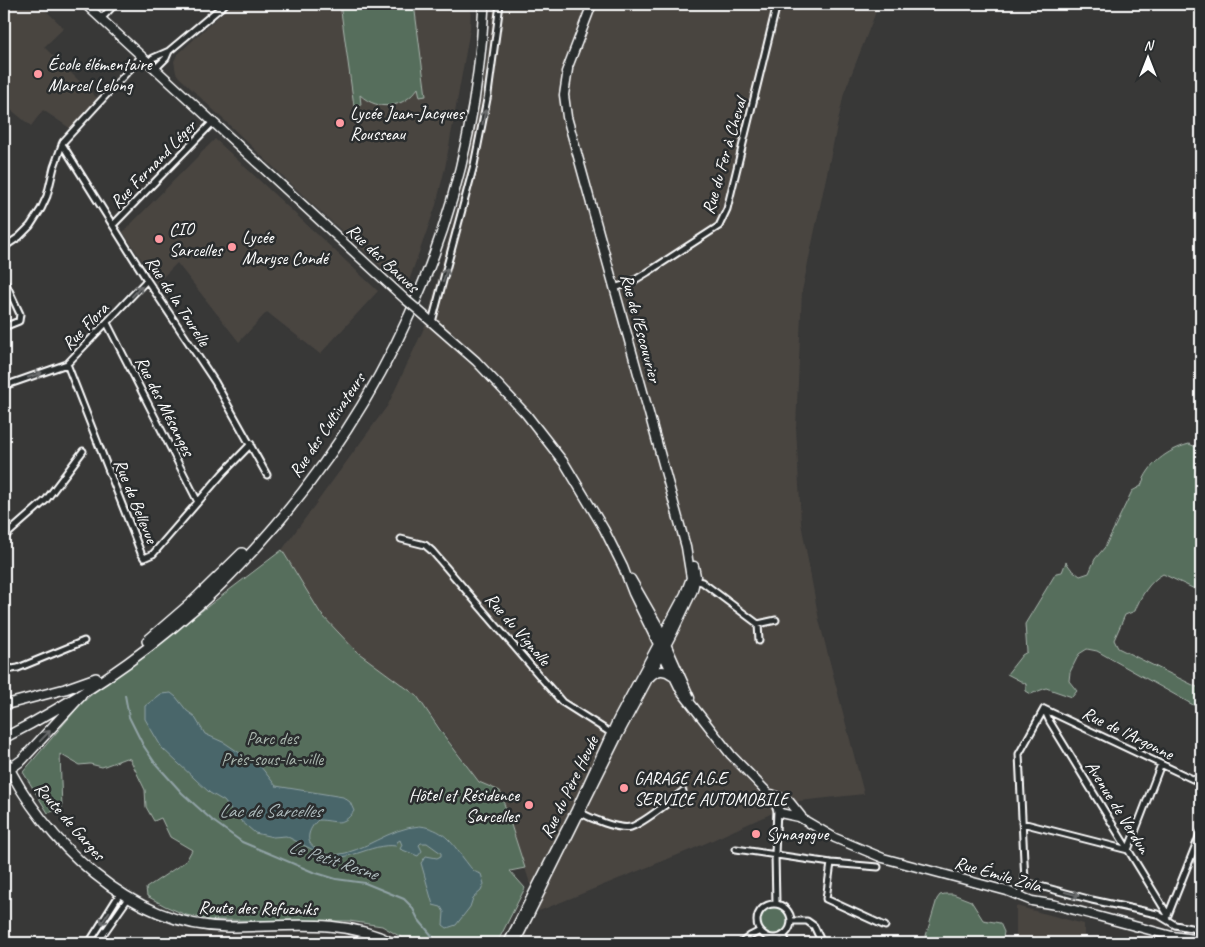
<svg xmlns="http://www.w3.org/2000/svg" width="1205" height="947" viewBox="0 0 1205 947" font-family="Caveat,sans-serif">
<style>
.built{fill:#494541}
.green{fill:#566e5c;stroke:#aab6ae}
.water{fill:#48666b;stroke:#91a3a6}
.lines{fill:none;stroke-linecap:round;stroke-linejoin:round}
.stream{stroke:#91a3a6;stroke-width:2}
.street-casing{stroke:#fff;stroke-width:9}
.secondary-casing{stroke:#fff;stroke-width:11}
.primary-casing{stroke:#fff;stroke-width:12}
.street{stroke:#2a2d2e;stroke-width:5}
.secondary{stroke:#2a2d2e;stroke-width:8}
.primary{stroke:#2a2d2e;stroke-width:9}
.secondary-bridge-casing{stroke:#fff;stroke-width:11;stroke-linecap:butt}
.secondary-bridge{stroke:#2a2d2e;stroke-width:8}
.oneway{stroke:#6a6c6d}
.poi-dot{fill:#ff9aa2;stroke:#2a2d2e;stroke-width:2}
.labels{text-anchor:middle;dominant-baseline:central;stroke-width:5;stroke-linejoin:round;paint-order:stroke}
.poi-label{font-size:18px;fill:#fff;stroke:#2a2d2e;text-anchor:start}
.street-label{font-size:18px;fill:#fff;stroke:#2a2d2e}
.park-label{font-size:18px;fill:#aab6ae;stroke:#2a2d2e}
.water-label{font-size:19px;font-style:italic;fill:#adbabc;stroke:#2a2d2e}
</style>
<rect width="100%" height="100%" fill="#383837"/>
<filter id="ink" filterUnits="userSpaceOnUse"><feTurbulence type="fractalNoise" baseFrequency=".02" numOctaves="2"/><feDisplacementMap in="SourceGraphic" scale="10" xChannelSelector="R" yChannelSelector="G"/><feConvolveMatrix kernelMatrix="1 2 1 2 8 2 1 2 1" color-interpolation-filters="sRGB"/></filter>
<g filter="url(#ink)">
<path class="built" d="M 16,4 L 39,4 L 64,28 L 44,47 L 99,100 L 71,129 L 43,110 L 31,126 L 4,104 L 4,49 L 6,43 L 4,40 L 5,35 L 4,34 L 4,18 Z
M 232,4 L 471,4 L 470,29 L 445,168 L 436,205 L 406,289 L 312,204 L 179,77 L 176,73 L 174,61 L 177,55 Z
M 494,4 L 879,4 L 844,93 L 802,291 L 796,427 L 801,523 L 819,620 L 864,794 L 799,801 L 695,848 L 539,911 L 500,791 L 479,782 L 417,696 L 356,651 L 321,614 L 282,550 L 388,405 L 425,326 L 468,165 L 482,92 Z
M 215,139 L 378,291 L 320,354 L 267,312 L 239,342 L 177,263 L 157,283 L 123,232 Z
M 1016,906 L 1084,924 L 1084,943 L 1016,943 Z"/>
<path class="green" d="M 340,4 L 414,4 L 426,96 L 420,97 L 418,88 C 404,108 379,112 360,95 L 361,105 L 354,106 Z
M 1189,444 L 1201,449 L 1201,592 L 1163,574 C 1150,581 1140,597 1135,611 L 1125,615 L 1114,640 L 1118,648 L 1201,689 L 1201,708 L 1195,706 L 1097,651 L 1087,649 L 1079,654 L 1070,672 L 1069,681 L 1077,691 L 1072,697 L 1046,688 L 1031,694 L 1026,691 L 1026,684 L 1007,674 L 1022,655 L 1027,652 L 1025,624 L 1056,573 L 1062,572 L 1066,562 L 1071,569 L 1080,576 L 1089,573 L 1095,559 L 1105,547 L 1132,491 L 1141,486 C 1148,464 1167,450 1189,444 Z
M 282,550 L 321,614 L 356,651 L 417,696 L 442,733 L 479,782 L 500,791 L 525,868 L 510,871 L 525,888 L 497,943 L 411,943 L 382,926 L 349,921 L 211,920 L 186,915 L 165,906 L 147,896 L 146,888 L 186,861 L 192,850 L 170,837 L 161,818 L 154,821 L 146,807 L 145,790 L 130,759 L 126,758 L 102,767 L 90,764 L 79,765 L 60,754 L 62,808 L 48,813 L 23,772 L 80,705 L 91,695 Z
M 945,894 L 953,894 L 971,901 L 983,920 L 1000,923 L 1004,932 L 1002,943 L 906,943 L 920,942 L 925,939 L 937,899 L 940,895 Z
M760 921a14 14 0 1 1 28 0a14 14 0 1 1-28 0Z"/>
<path class="water" d="M 171,693 L 176,697 L 187,711 L 194,716 L 205,734 L 225,743 L 250,760 L 257,762 L 276,786 L 343,797 L 350,802 L 354,811 C 342,828 336,820 318,820 C 308,829 303,844 319,850 L 319,853 L 286,836 L 273,837 L 255,833 L 240,820 L 238,815 L 234,814 L 224,801 L 210,793 L 162,748 L 145,719 L 145,706 L 161,694 Z
M 420,826 C 443,829 451,841 464,859 C 470,866 472,872 481,874 L 484,884 L 481,891 L 473,898 L 470,907 L 456,925 L 447,928 L 443,925 L 444,912 L 441,907 L 433,905 L 421,863 L 426,856 L 437,858 L 441,856 L 441,853 L 427,843 L 421,843 L 419,845 L 422,851 L 418,856 L 400,849 L 402,845 L 400,840 L 397,842 L 396,846 C 370,842 344,867 320,853 C 324,853 330,855 335,855 C 365,852 388,828 420,826 Z"/>
<g class="lines">
<path class="stream" d="M 125,695 L 129,717 L 143,745 L 155,763 L 182,793 L 213,821 L 242,842 L 313,872 L 336,879 L 365,883 L 404,899 L 412,907 L 418,919 L 438,943"/>
<defs>
<path id="street" d="M 101,19 L 115,4
M 149,62 L 153,58 L 169,51 L 225,4
M 156,68 L 166,58 L 169,51
M 62,144 L 147,280 L 215,382 L 267,475
M 113,225 L 213,122
M 4,247 L 19,237 L 30,226 L 41,209 L 47,196 L 54,167 L 63,142 L 142,56
M 4,285 L 6,284 L 20,314 L 19,321 L 4,327
M 614,288 L 630,283 L 648,272 L 719,226 L 727,209 L 777,4
M 432,322 L 474,165 L 488,94 L 500,4
M 107,323 L 198,502
M 67,364 L 141,553 L 144,558 L 153,554 L 223,473 L 251,444
M 4,386 L 67,364 L 147,280
M 4,537 L 46,500 L 83,451
M 401,539 L 425,545 L 432,551 L 562,702 L 614,735
M 693,580 L 702,582 L 758,624 L 776,620
M 758,624 L 759,641
M 4,656 L 6,666 L 12,669 L 18,668 L 84,641
M 1044,709 L 1050,722 L 1168,915 L 1165,918
M 1044,709 L 1201,783
M 579,812 C 590,818 618,830 631,827 C 646,822 670,801 683,791
M 1022,823 L 1128,850 L 1161,764
M 736,849 L 831,863 L 878,867
M 831,863 L 826,899 L 885,926
M 1025,882 L 1092,900 L 1157,914 L 1175,925 L 1201,930
M 1018,896 L 1025,882 L 1019,754 L 1044,709
M757 921a17 17 0 1 1 34 0a17 17 0 1 1-34 0Z
M 776,904 L 775,854 L 777,810
M 1168,915 L 1201,832
M 792,921 L 807,921 L 814,926 L 822,943
M 784,936 L 787,943
M 89,943 L 121,892
M 97,943 L 129,897
M 741,943 L 750,936 L 760,931"/>
<path id="secondary" d="M 85,4 L 406,300
M 566,72 L 592,4
M 418,310 L 476,361 L 526,414 L 565,464 L 604,529 L 623,567 L 633,593 L 681,691 L 731,755 L 772,797 L 780,813 L 799,817 L 835,838 L 883,858 L 1007,891 L 1032,901 L 1056,905 L 1172,936 L 1201,940
M 631,579 L 658,626 L 690,698
M 650,677 C 657,670 664,669 672,675
M 771,794 L 789,801 L 801,816
M 508,943 L 576,810 L 617,721 L 685,594 L 691,578 L 686,547 L 567,117 L 564,95 L 568,69
M 515,943 L 617,737 L 673,632 L 693,590 L 696,576 L 694,566"/>
<path id="primary" d="M 147,641 L 191,603 L 242,553
M 4,705 L 65,689 L 96,678
M 4,738 C 70,704 135,662 191,612 C 222,586 249,556 275,526 C 401,378 475,198 484,4
M 4,758 C 43,841 132,928 229,927 C 284,927 342,917 393,943
M 4,773 L 22,760 L 81,696"/>
</defs>
<use href="#street" class="street-casing"/>
<use href="#secondary" class="secondary-casing"/>
<use href="#primary" class="primary-casing"/>
<use href="#street" class="street"/>
<use href="#secondary" class="secondary"/>
<use href="#primary" class="primary"/>
<defs>
<path id="secondary-bridge" d="M 406,300 L 418,310"/>
</defs>
<use href="#secondary-bridge" class="secondary-bridge-casing"/>
<use href="#secondary-bridge" class="secondary-bridge"/>
</g>
<defs><path id="oneway-shaft" d="M-6 0H5M1.5-3L5.5 0L1.5 3" fill="none" stroke-width="1.6" stroke-linecap="round" stroke-linejoin="round" transform="scale(1.25)"/></defs>
<g class="oneway">
<use href="#oneway-shaft" transform="translate(484 117) rotate(-78)"/>
<use href="#oneway-shaft" transform="translate(445 275) rotate(-74)"/>
<use href="#oneway-shaft" transform="translate(137 291) rotate(-47)"/>
<use href="#oneway-shaft" transform="translate(35 375) rotate(-19)"/>
<use href="#oneway-shaft" transform="translate(45 736) rotate(-46)"/>
<use href="#oneway-shaft" transform="translate(1072 894) rotate(15)"/>
<use href="#oneway-shaft" transform="translate(105 918) rotate(123)"/>
</g>
</g>
<g class="poi-dot">
<circle cx="38" cy="74" r="5"/>
<circle cx="340" cy="123" r="5"/>
<circle cx="159" cy="239" r="5"/>
<circle cx="232" cy="247" r="5"/>
<circle cx="624" cy="788" r="5"/>
<circle cx="529" cy="805" r="5"/>
<circle cx="756" cy="834" r="5"/>
</g>
<g class="labels">
<g class="poi-label">
<text x="48" y="64">École élémentaire<tspan x="48" dy="21">Marcel Lelong</tspan></text>
<text x="350" y="113">Lycée Jean-Jacques<tspan x="350" dy="21">Rousseau</tspan></text>
<text x="169" y="229">CIO<tspan x="169" dy="21">Sarcelles</tspan></text>
<text x="242" y="237">Lycée<tspan x="242" dy="21">Maryse Condé</tspan></text>
<text x="634" y="778">GARAGE A.G.E<tspan x="634" dy="21">SERVICE AUTOMOBILE</tspan></text>
<text x="519" y="795" text-anchor="end">Hôtel et Résidence<tspan x="519" dy="21">Sarcelles</tspan></text>
<text x="766" y="834">Synagogue</text>
</g>
<g class="street-label">
<text transform="translate(724 156) rotate(-74)">Rue du Fer à Cheval</text>
<text transform="translate(153 164) rotate(-46)">Rue Fernand Léger</text>
<text transform="translate(383 258) rotate(43)">Rue des Bauves</text>
<text transform="translate(178 301) rotate(57)">Rue de la Tourelle</text>
<text transform="translate(85 326) rotate(-46)">Rue Flora</text>
<text transform="translate(641 328) rotate(75)">Rue de l'Escouvrier</text>
<text transform="translate(165 406) rotate(63)">Rue des Mésanges</text>
<text transform="translate(327 425) rotate(-56)">Rue des Cultivateurs</text>
<text transform="translate(136 501) rotate(68)">Rue de Bellevue</text>
<text transform="translate(518 629) rotate(49)">Rue du Vignolle</text>
<text transform="translate(1128 733) rotate(26)">Rue de l'Argonne</text>
<text transform="translate(569 787) rotate(-64)">Rue du Père Heude</text>
<text transform="translate(1118 807) rotate(58)">Avenue de Verdun</text>
<text transform="translate(70 821) rotate(49)">Route de Garges</text>
<text transform="translate(998 874) rotate(16)">Rue Émile Zola</text>
<text transform="translate(258 908) rotate(1)">Route des Refuzniks</text>
</g>
<g class="park-label">
<text x="272" y="738">Parc des<tspan x="272" dy="21">Près-sous-la-ville</tspan></text>
</g>
<g class="water-label">
<text x="270" y="811">Lac de Sarcelles</text>
<text transform="translate(333 860) rotate(18)">Le Petit Rosne</text>
</g>
</g>
<rect width="1205" height="947" fill="none" stroke="#2a2d2e" stroke-width="20"/>
<rect x="10" y="10" width="1185" height="927" fill="none" stroke="#fff" stroke-width="2" filter="url(#ink)"/>
<g transform="translate(1148 58)" stroke="#2a2d2e" stroke-width="4" paint-order="stroke">
<path d="M0-4L9 19L0 12L-9 19Z" fill="#ffffff"/>
<text y="-8" font-size="14" font-weight="bold" text-anchor="middle" fill="#ffffff">N</text>
</g>
</svg>
